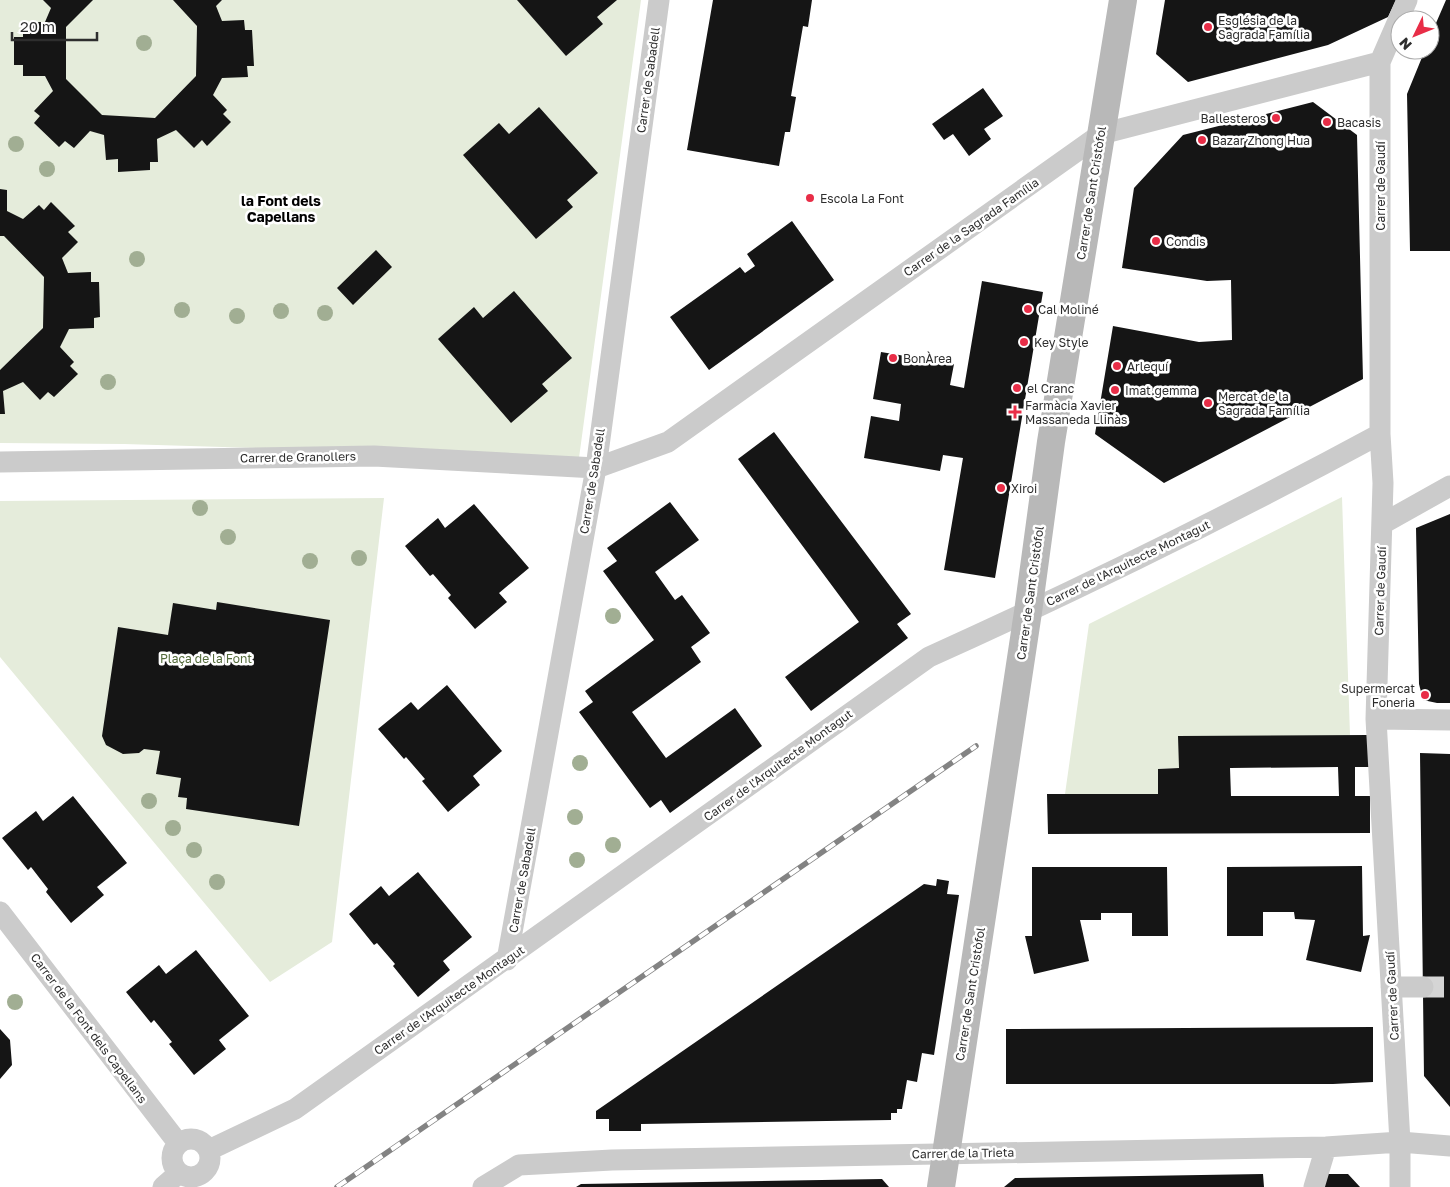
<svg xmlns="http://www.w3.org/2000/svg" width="1450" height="1187" viewBox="0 0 1450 1187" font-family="'Golos Text',sans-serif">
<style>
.green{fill:#e5ecdb}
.building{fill:#151515;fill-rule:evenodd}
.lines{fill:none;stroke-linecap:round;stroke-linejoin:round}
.street-tunnel{stroke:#d5d5d5;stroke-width:21;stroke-dasharray:21 11;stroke-linecap:butt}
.street{stroke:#cbcbcb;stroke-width:21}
.secondary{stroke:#b8b8b8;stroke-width:28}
.rail-casing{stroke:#838383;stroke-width:5.5}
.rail{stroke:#fff;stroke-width:4;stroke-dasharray:11;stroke-linecap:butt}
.tree{fill:#a1ae93}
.poi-dot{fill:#e82d47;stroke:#fff;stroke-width:2}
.labels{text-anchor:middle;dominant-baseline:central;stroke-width:5;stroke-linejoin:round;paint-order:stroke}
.poi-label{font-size:12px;fill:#2e2e2e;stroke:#fff;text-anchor:start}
.street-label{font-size:12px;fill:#2e2e2e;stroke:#fff}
.park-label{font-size:12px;fill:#546b3b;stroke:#fff}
.neighbourhood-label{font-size:14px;font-weight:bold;fill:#000;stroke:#fff}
</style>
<rect width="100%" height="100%" fill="#fff"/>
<path class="green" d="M 0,0 L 641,0 L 579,458 L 124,444 L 0,443 Z
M 1342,497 L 1350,735 L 1179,768 L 1158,769 L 1158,794 L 1065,794 L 1089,624 Z
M 384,498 L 332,942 L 270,982 L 0,657 L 0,501 Z"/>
<path class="building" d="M 43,0 L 93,0 L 66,27 L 66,79 L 102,115 L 155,118 L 196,76 L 197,26 L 173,0 L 222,0 L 216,6 L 222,21 L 244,20 L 245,30 L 252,30 L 254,66 L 247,66 L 248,77 L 222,78 L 213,95 L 227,110 L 223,114 L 231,122 L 207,146 L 202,140 L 194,148 L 176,130 L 157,139 L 158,162 L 150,162 L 150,170 L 118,172 L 118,159 L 106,160 L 104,135 L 90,131 L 74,148 L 65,141 L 59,147 L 34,123 L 40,116 L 34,111 L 53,91 L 45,76 L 23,76 L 23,65 L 14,65 L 14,37 L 23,37 L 23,22 L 45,22 L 51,8 Z
M 517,0 L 617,0 L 597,17 L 603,24 L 566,56 Z
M 713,0 L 812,0 L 808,27 L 803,26 L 791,96 L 796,97 L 790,132 L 785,132 L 779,166 L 687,150 Z
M 1165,0 L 1396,0 L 1388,17 L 1328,45 L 1188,82 L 1156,54 Z
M 1446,0 L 1450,0 L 1450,251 L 1410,251 L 1407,94 L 1425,50 L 1430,50 L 1430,37 Z
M 983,88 L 1003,116 L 984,129 L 991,139 L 969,156 L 953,134 L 944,140 L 932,124 Z
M 1313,102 L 1357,135 L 1363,379 L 1164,483 L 1095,434 L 1113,326 L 1199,342 L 1232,340 L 1231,280 L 1207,281 L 1122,268 L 1134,188 L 1183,135 Z
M 539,107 L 598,173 L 567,200 L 573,207 L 536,239 L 463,155 L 499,123 L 509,134 Z
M 0,189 L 7,190 L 7,211 L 23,219 L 39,205 L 44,210 L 51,202 L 75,226 L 68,232 L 78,242 L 62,258 L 68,273 L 91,272 L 91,282 L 99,282 L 100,317 L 94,318 L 94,328 L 69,329 L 60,347 L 74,362 L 70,366 L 78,374 L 54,397 L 48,392 L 40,400 L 23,382 L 3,391 L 5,414 L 0,414 L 0,370 L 43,328 L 44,277 L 4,236 L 0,236 Z
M 792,221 L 834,280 L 709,370 L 670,317 L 740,267 L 745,273 L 755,266 L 747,254 Z
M 376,250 L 392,267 L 353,305 L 337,288 Z
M 982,281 L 1043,292 L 995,578 L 944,570 L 963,458 L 943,455 L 940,471 L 864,458 L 871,416 L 899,421 L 901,404 L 873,399 L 881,352 L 954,364 L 950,385 L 964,388 Z
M 514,291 L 572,358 L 542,384 L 548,391 L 511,423 L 438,339 L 474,307 L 483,318 Z
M 774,432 L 911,614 L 897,624 L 908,638 L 811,711 L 785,677 L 859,622 L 738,459 Z
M 670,502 L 699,540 L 655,572 L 675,600 L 682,595 L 710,633 L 691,647 L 701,662 L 632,712 L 666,758 L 735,708 L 762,746 L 670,813 L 661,800 L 650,808 L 579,712 L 593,702 L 585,691 L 654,640 L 603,571 L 617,561 L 607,548 Z
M 474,504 L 529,568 L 499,593 L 507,602 L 475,629 L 448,598 L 451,595 L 433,574 L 430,576 L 405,546 L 438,518 L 445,528 Z
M 1450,514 L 1450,703 L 1437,703 L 1423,700 L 1419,684 L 1416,528 Z
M 217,602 L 330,620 L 299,826 L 186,809 L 187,798 L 178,797 L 181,778 L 156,774 L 160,751 L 144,749 L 139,753 L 123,754 L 106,745 L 102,736 L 118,627 L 168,635 L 173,603 L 216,610 Z
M 447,685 L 502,751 L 473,776 L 480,785 L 448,812 L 422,781 L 425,779 L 406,757 L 404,759 L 378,729 L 411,702 L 418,710 Z
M 1369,735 L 1369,767 L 1355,767 L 1355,796 L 1370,796 L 1370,833 L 1048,834 L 1047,794 L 1158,794 L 1158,769 L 1179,768 L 1178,736 ZM 1338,767 L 1339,796 L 1231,796 L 1230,768 Z
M 1420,753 L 1450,754 L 1450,1107 L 1424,1076 Z
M 73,796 L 127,863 L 97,887 L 104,895 L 71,923 L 46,892 L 48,889 L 31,867 L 28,870 L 2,838 L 36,811 L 43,821 Z
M 1362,866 L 1363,936 L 1370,935 L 1361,972 L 1306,960 L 1315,920 L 1295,919 L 1294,912 L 1263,912 L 1263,936 L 1227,936 L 1227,867 Z
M 1032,867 L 1167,867 L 1168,936 L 1132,936 L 1132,913 L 1101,913 L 1101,920 L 1080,920 L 1089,961 L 1034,974 L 1025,936 L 1032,936 Z
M 418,872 L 472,937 L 443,961 L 450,970 L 418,997 L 393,966 L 395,964 L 377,943 L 374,945 L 349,914 L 381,886 L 389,896 Z
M 937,879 L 949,881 L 947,894 L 959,895 L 934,1055 L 922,1053 L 917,1082 L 907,1080 L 902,1109 L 897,1109 L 897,1113 L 891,1113 L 891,1120 L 641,1124 L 641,1131 L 609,1131 L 609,1119 L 596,1119 L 596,1111 L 924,884 L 936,886 Z
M 196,950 L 249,1016 L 219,1040 L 226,1049 L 194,1075 L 169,1044 L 172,1042 L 154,1020 L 151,1023 L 126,992 L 159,965 L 166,974 Z
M 1373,1027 L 1373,1082 L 1333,1084 L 1006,1084 L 1006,1029 Z
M 0,1029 L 10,1040 L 12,1065 L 0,1079 Z
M 1263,1174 L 1264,1187 L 1004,1187 L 1015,1178 Z
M 1324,1174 L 1348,1174 L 1360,1187 L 1319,1187 Z
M 882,1179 L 889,1187 L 576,1187 L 581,1184 Z"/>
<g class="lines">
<path class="street-tunnel" d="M 1423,987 L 1450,987"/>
<path class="street" d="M 0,462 L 374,456 L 596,468 L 668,442 L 1101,134 L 1380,62
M 1382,524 L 1450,486
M 1376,719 L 1450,720
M 0,912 L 178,1143
M 507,960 L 596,468 L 659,0
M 1391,987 L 1423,987
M172 1158a19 19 0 1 1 38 0a19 19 0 1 1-38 0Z
M 209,1150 L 295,1109 L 929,657 C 1082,588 1232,514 1380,434
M 163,1187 L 179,1173
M 483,1187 L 519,1165 L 612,1160 L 1326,1147 L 1400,1142 L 1450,1146
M 1314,1187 L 1326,1147
M 1400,1187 L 1400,1142 L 1376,719 L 1383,483 L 1380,434 L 1380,62 L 1407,0"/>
<path class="secondary" d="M 941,1187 L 1028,612 L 1051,442 L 1123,0"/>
<defs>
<path id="rail" d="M 337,1187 L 976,746"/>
</defs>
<use href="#rail" class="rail-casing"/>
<use href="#rail" class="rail"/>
</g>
<g class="tree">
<circle cx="144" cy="43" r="8"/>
<circle cx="16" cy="144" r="8"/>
<circle cx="47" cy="169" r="8"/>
<circle cx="137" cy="259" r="8"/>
<circle cx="182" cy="310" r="8"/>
<circle cx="281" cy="311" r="8"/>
<circle cx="325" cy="313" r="8"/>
<circle cx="237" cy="316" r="8"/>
<circle cx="108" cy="382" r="8"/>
<circle cx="200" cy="508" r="8"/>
<circle cx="228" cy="537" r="8"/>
<circle cx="359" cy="558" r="8"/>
<circle cx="310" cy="561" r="8"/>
<circle cx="613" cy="616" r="8"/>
<circle cx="580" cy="763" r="8"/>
<circle cx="149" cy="801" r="8"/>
<circle cx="575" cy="817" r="8"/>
<circle cx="173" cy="828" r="8"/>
<circle cx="613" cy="845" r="8"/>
<circle cx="194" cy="850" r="8"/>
<circle cx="577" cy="860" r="8"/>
<circle cx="217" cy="882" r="8"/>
<circle cx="15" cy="1002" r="8"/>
</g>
<g class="poi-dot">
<circle cx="1208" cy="27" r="5"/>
<circle cx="1276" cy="118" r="5"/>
<circle cx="1327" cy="122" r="5"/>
<circle cx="1202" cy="140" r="5"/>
<circle cx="810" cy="198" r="5"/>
<circle cx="1156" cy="241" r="5"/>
<circle cx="1028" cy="309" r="5"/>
<circle cx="1024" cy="342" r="5"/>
<circle cx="893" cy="358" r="5"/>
<circle cx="1117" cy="366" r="5"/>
<circle cx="1017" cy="388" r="5"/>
<circle cx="1115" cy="390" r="5"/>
<circle cx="1208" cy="403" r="5"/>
<path d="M1012.5 404.5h5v5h5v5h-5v5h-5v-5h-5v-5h5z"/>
<circle cx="1001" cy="488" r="5"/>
<circle cx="1425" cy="695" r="5"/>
</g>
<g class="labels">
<g class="poi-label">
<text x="1218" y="20">Església de la<tspan x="1218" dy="14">Sagrada Família</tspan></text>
<text x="1266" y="118" text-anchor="end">Ballesteros</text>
<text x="1337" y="122">Bacasis</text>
<text x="1212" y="140">Bazar Zhong Hua</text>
<text x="820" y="198">Escola La Font</text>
<text x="1166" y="241">Condis</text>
<text x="1038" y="309">Cal Moliné</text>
<text x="1034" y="342">Key Style</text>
<text x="903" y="358">BonÀrea</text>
<text x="1127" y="366">Arlequí</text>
<text x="1027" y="388">el Cranc</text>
<text x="1125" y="390">Imat.gemma</text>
<text x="1218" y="396">Mercat de la<tspan x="1218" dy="14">Sagrada Família</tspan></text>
<text x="1025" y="405">Farmàcia Xavier<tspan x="1025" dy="14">Massaneda Llinàs</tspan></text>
<text x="1011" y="488">Xiroi</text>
<text x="1415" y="688" text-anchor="end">Supermercat<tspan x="1415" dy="14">Foneria</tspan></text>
</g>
<g class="street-label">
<text transform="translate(648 80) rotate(-82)">Carrer de Sabadell</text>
<text transform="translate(1380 186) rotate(-90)">Carrer de Gaudí</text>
<text transform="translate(1091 193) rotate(-81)">Carrer de Sant Cristòfol</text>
<text transform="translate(971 227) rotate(-35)">Carrer de la Sagrada Família</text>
<text transform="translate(298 457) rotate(-1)">Carrer de Granollers</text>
<text transform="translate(592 481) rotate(-81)">Carrer de Sabadell</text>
<text transform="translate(1128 563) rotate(-26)">Carrer de l'Arquitecte Montagut</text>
<text transform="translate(1380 591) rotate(-88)">Carrer de Gaudí</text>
<text transform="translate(1030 593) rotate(-82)">Carrer de Sant Cristòfol</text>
<text transform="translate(778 765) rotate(-36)">Carrer de l'Arquitecte Montagut</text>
<text transform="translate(522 880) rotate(-80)">Carrer de Sabadell</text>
<text transform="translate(970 994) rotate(-81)">Carrer de Sant Cristòfol</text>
<text transform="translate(1392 996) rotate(-93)">Carrer de Gaudí</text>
<text transform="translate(449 1000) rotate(-35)">Carrer de l'Arquitecte Montagut</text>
<text transform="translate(89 1028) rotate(53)">Carrer de la Font dels Capellans</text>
<text transform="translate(963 1153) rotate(-1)">Carrer de la Trieta</text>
</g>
<g class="park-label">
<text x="206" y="658">Plaça de la Font</text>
</g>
<g class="neighbourhood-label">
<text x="281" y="200">la Font dels<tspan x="281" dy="16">Capellans</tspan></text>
</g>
</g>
<g transform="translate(1415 35) rotate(227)"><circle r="24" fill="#ffffff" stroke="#ababab"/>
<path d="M0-4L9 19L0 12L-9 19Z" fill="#e82d47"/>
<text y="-8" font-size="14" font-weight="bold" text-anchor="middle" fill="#2e2e2e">N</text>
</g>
<path d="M12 32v8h85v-8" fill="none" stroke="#2e2e2e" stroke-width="2.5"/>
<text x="20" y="32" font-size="15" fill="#2e2e2e" stroke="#ffffff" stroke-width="4" paint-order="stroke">20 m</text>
</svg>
